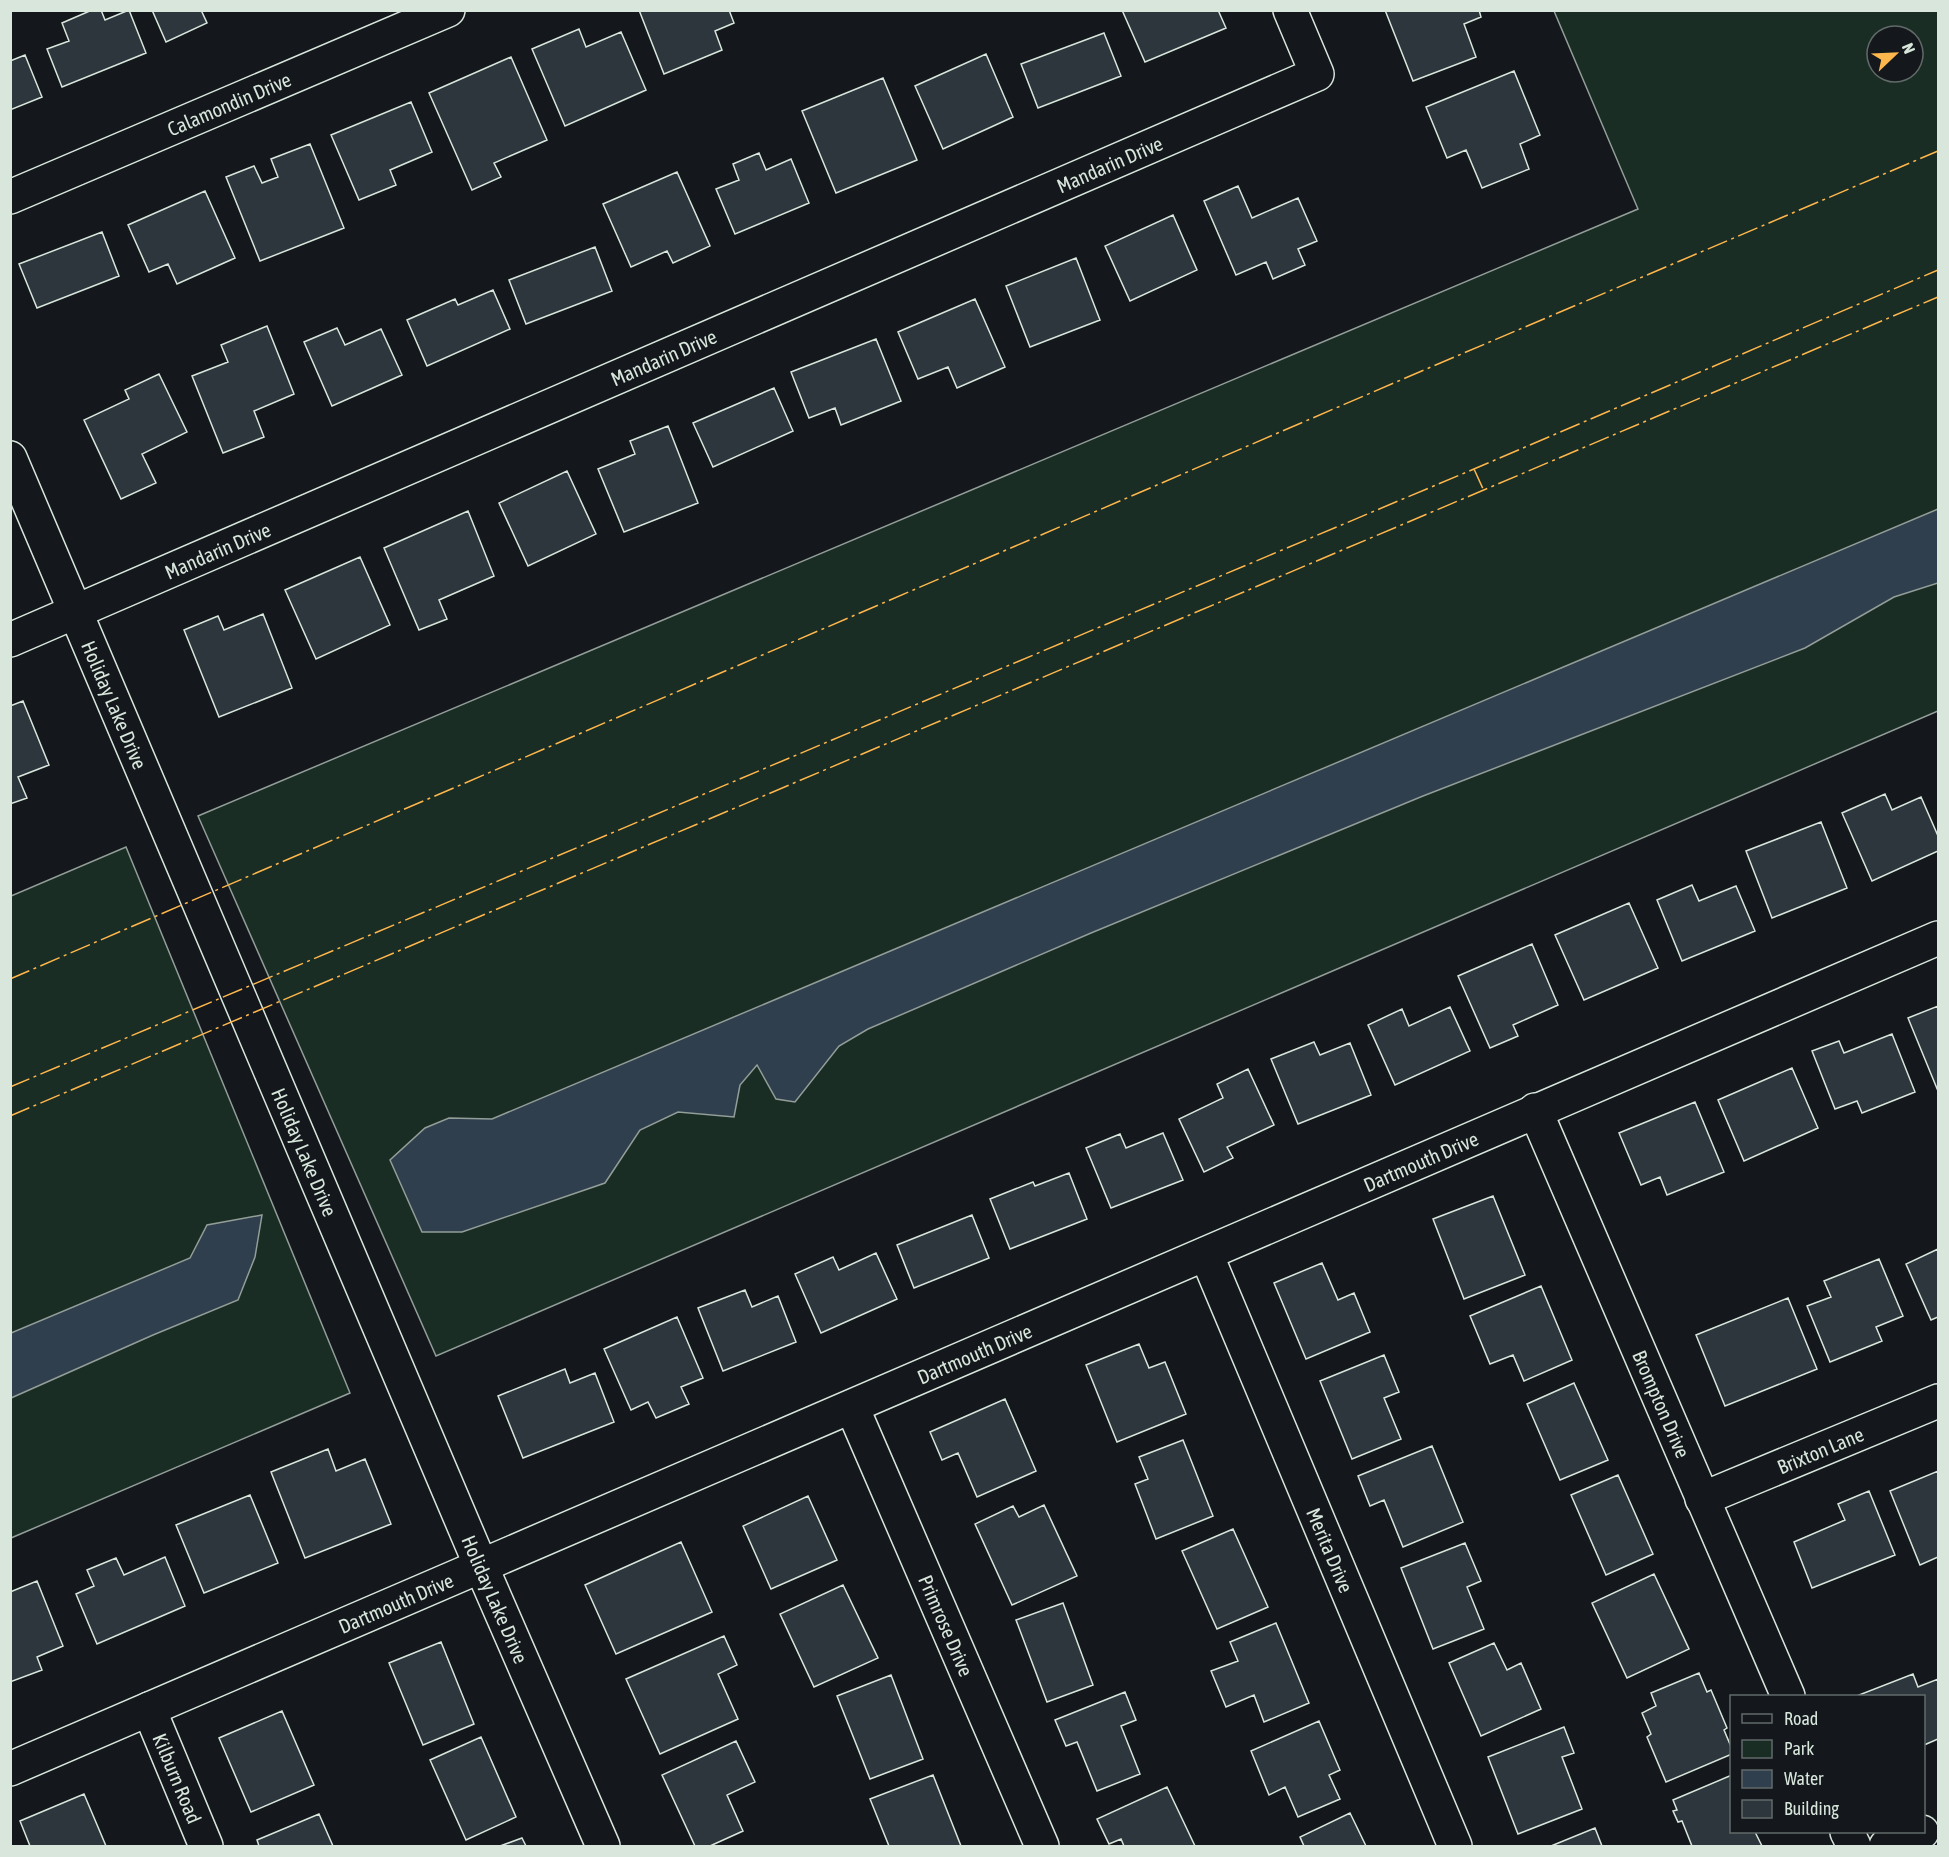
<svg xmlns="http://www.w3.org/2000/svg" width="1949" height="1857" viewBox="0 0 1949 1857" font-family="'Asap Condensed',sans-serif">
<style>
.green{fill:#1a2d24;stroke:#939e99;stroke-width:1.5;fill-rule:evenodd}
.water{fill:#2f3f4d;stroke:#939e99;stroke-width:1.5}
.building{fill:#2c363c;stroke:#d8e6dc;stroke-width:1.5}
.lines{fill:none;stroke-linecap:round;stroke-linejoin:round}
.minor-casing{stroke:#d8e6dc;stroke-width:36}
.minor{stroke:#14181c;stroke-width:33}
.power{stroke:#ffb74d;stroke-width:1.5;stroke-dasharray:21 4.5 3 4.5;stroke-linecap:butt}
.labels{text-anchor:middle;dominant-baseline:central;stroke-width:4.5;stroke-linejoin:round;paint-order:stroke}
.street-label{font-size:20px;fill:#d8e6dc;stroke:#14181c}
</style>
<rect width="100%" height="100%" fill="#14181c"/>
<path class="green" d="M 1554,11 L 1938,11 L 1938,711 L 436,1356 L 198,816 L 1638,209 ZM 1877,36 L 1913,36 L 1913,72 L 1877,72 Z
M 126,847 L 350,1393 L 11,1538 L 11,896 Z"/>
<path class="water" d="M 1938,509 L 1938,583 L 1894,597 L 1805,648 L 1423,796 L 1091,933 L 868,1029 L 839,1046 L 795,1102 L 776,1099 L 757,1065 L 740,1085 L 734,1117 L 678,1112 L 640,1130 L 605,1183 L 462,1232 L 422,1232 L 390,1160 L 425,1128 L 449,1118 L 492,1119 Z
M 262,1215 L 255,1257 L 238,1300 L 153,1335 L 11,1398 L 11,1333 L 190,1258 L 207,1225 Z"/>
<path class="building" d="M 92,10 L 101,10 L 105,20 L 129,10 L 146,53 L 62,87 L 47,49 L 69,41 L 62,23 Z
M 152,10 L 201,10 L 207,23 L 166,42 Z
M 639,10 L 729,10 L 734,23 L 715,31 L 722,50 L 664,74 Z
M 1122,10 L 1218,10 L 1226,28 L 1145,62 Z
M 1385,10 L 1479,10 L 1481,17 L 1464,24 L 1476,57 L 1413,81 Z
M 579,29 L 586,47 L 621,32 L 646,90 L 565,126 L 532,49 Z
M 1104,33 L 1121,76 L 1038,108 L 1021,64 Z
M 986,54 L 1013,117 L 943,149 L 915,86 Z
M 25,55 L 42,97 L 10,110 L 10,61 Z
M 511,57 L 547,140 L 494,163 L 501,177 L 472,190 L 429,93 Z
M 1514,71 L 1540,135 L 1520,144 L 1529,169 L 1482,188 L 1466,150 L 1447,158 L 1426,107 Z
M 883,78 L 917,160 L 836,193 L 802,111 Z
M 411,102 L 432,152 L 390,170 L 396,185 L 359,200 L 331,135 Z
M 310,144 L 344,228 L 260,261 L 226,177 L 254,166 L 262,183 L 278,177 L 271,159 Z
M 759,153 L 766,170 L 791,159 L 809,203 L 735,234 L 716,189 L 739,180 L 733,164 Z
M 677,172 L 710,246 L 673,263 L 667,251 L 631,267 L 603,204 Z
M 1238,186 L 1252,218 L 1298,198 L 1317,241 L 1298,249 L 1305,265 L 1273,279 L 1266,262 L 1236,275 L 1204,201 Z
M 205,191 L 235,258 L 177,284 L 168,264 L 149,272 L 128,225 Z
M 1173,215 L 1197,270 L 1130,301 L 1105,246 Z
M 102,232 L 119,276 L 37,308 L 19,264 Z
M 595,247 L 612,291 L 526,324 L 509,280 Z
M 1076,258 L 1100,320 L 1030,347 L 1006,286 Z
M 493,290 L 510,329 L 427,366 L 407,320 L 455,299 L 458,305 Z
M 975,299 L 1005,367 L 957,388 L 948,367 L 918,379 L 898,332 Z
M 267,326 L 294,394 L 254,411 L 264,437 L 223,453 L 192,376 L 228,362 L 221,345 Z
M 337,328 L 345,345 L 381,329 L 402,375 L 332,406 L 304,342 Z
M 876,339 L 901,401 L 841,425 L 835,408 L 809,418 L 791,372 Z
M 159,374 L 187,432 L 142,454 L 156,483 L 121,499 L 84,420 L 129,399 L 125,390 Z
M 774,388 L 793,431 L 713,467 L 693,423 Z
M 668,426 L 698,503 L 624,532 L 598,469 L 635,454 L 630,441 Z
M 567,471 L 596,534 L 528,566 L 499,503 Z
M 468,511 L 494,576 L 439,600 L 447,619 L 419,630 L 384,548 Z
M 360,557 L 390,625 L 316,659 L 285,590 Z
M 263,614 L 292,688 L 219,717 L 184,630 L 218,616 L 224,630 Z
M 23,701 L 49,765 L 18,777 L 27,798 L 10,804 L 10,706 Z
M 1885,794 L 1892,810 L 1921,797 L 1938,836 L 1938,851 L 1872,881 L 1842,813 Z
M 1821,822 L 1847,888 L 1772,918 L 1746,851 Z
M 1692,885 L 1699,901 L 1736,886 L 1755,931 L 1682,961 L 1657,900 Z
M 1629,903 L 1658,968 L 1584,1000 L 1555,935 Z
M 1532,944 L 1558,1005 L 1513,1025 L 1518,1036 L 1490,1048 L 1458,976 Z
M 1938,1006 L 1938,1091 L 1908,1018 Z
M 1450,1007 L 1470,1051 L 1395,1085 L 1368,1025 L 1402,1009 L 1409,1026 Z
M 1892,1034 L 1915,1092 L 1862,1113 L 1857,1101 L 1835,1109 L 1812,1051 L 1839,1041 L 1844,1053 Z
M 1314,1042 L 1320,1055 L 1350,1043 L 1371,1095 L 1298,1124 L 1271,1059 Z
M 1792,1068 L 1818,1128 L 1744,1161 L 1718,1100 Z
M 1248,1069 L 1274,1125 L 1227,1147 L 1233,1158 L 1204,1172 L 1179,1119 L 1223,1098 L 1217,1084 Z
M 1695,1102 L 1724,1172 L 1667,1195 L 1660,1177 L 1641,1185 L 1619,1133 Z
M 1163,1133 L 1183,1180 L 1111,1208 L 1086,1148 L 1120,1134 L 1126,1148 Z
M 1069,1173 L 1087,1219 L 1010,1249 L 990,1199 L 1033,1182 L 1035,1186 Z
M 1493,1196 L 1525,1275 L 1464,1299 L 1433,1219 Z
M 972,1215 L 989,1258 L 914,1288 L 897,1245 Z
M 1938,1249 L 1938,1317 L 1931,1320 L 1906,1264 Z
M 876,1253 L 897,1299 L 821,1333 L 795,1274 L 833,1257 L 839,1270 Z
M 1879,1259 L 1903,1316 L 1876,1327 L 1882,1341 L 1830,1362 L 1807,1306 L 1831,1297 L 1824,1281 Z
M 1322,1263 L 1338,1300 L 1354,1293 L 1370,1332 L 1306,1359 L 1274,1283 Z
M 1541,1286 L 1572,1360 L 1524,1381 L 1513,1355 L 1490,1364 L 1470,1316 Z
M 745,1290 L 752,1307 L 778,1296 L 796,1342 L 723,1371 L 698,1308 Z
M 1788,1298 L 1817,1369 L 1725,1406 L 1696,1335 Z
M 677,1317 L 703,1378 L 681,1387 L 689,1404 L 656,1418 L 648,1402 L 631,1410 L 604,1349 Z
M 1139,1344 L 1149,1368 L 1165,1362 L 1186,1414 L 1117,1442 L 1086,1365 Z
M 1384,1355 L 1399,1392 L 1384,1398 L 1401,1439 L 1352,1459 L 1320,1381 Z
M 565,1369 L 570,1383 L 595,1373 L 614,1422 L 523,1458 L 498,1396 Z
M 1574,1383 L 1608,1460 L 1560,1480 L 1527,1404 Z
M 1005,1399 L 1036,1471 L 977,1497 L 958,1453 L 942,1460 L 930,1432 Z
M 1183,1440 L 1213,1516 L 1156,1539 L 1135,1484 L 1148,1479 L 1139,1457 Z
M 1432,1446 L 1463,1522 L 1403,1547 L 1384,1500 L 1370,1506 L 1358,1476 Z
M 328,1449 L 336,1471 L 365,1459 L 391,1524 L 305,1558 L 271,1472 Z
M 1938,1471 L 1938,1557 L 1920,1565 L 1890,1491 Z
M 1618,1475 L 1653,1554 L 1606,1575 L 1571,1495 Z
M 1869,1491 L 1895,1555 L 1812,1588 L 1794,1542 L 1845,1520 L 1838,1504 Z
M 250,1495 L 278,1563 L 204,1593 L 176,1525 Z
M 808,1496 L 837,1560 L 771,1589 L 743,1526 Z
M 1044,1505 L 1077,1576 L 1012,1605 L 975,1524 L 1013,1506 L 1019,1517 Z
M 1233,1529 L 1268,1607 L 1217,1629 L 1182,1551 Z
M 681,1542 L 712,1612 L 616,1654 L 585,1585 Z
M 1465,1543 L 1481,1581 L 1467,1587 L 1484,1629 L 1433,1649 L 1401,1568 Z
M 165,1557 L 185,1606 L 97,1644 L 76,1594 L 94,1586 L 87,1570 L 116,1558 L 124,1575 Z
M 1654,1574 L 1689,1649 L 1627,1678 L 1592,1603 Z
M 37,1581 L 63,1646 L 37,1657 L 42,1670 L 10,1682 L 10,1592 Z
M 843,1585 L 878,1658 L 814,1687 L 780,1614 Z
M 1063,1603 L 1093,1685 L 1047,1702 L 1016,1620 Z
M 1276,1623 L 1309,1703 L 1264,1722 L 1254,1695 L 1226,1707 L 1211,1671 L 1238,1661 L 1230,1642 Z
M 724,1636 L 737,1665 L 718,1674 L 738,1719 L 660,1754 L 626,1679 Z
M 441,1642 L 474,1724 L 423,1745 L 389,1663 Z
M 1494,1643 L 1507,1670 L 1521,1663 L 1541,1709 L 1481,1736 L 1449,1663 Z
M 1699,1673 L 1707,1692 L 1711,1690 L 1727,1728 L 1724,1730 L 1732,1749 L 1732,1754 L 1666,1782 L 1647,1737 L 1651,1734 L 1642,1713 L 1656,1706 L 1651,1693 Z
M 1913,1674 L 1918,1687 L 1938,1679 L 1938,1739 L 1924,1745 L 1924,1696 L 1860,1696 L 1859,1695 Z
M 891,1675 L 923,1759 L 870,1779 L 837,1696 Z
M 1125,1692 L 1136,1720 L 1121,1726 L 1140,1774 L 1097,1791 L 1077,1742 L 1066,1746 L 1055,1720 Z
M 282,1711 L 314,1785 L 251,1812 L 219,1738 Z
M 1319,1721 L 1340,1770 L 1329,1775 L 1340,1799 L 1298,1817 L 1285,1787 L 1269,1795 L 1251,1751 Z
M 1564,1727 L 1574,1753 L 1562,1757 L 1582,1809 L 1518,1834 L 1488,1757 Z
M 481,1737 L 516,1817 L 466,1840 L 430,1760 Z
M 736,1741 L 755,1782 L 727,1795 L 743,1831 L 710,1846 L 695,1846 L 662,1775 Z
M 933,1775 L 961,1846 L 889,1846 L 870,1799 Z
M 1732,1775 L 1732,1832 L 1755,1832 L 1762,1846 L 1692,1846 L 1682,1821 L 1678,1822 L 1673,1811 L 1677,1810 L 1673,1800 Z
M 1167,1787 L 1195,1846 L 1124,1846 L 1121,1839 L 1109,1844 L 1097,1819 Z
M 84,1794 L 106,1846 L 30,1846 L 20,1821 Z
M 1350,1813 L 1366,1846 L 1304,1846 L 1300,1837 Z
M 319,1814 L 333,1846 L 259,1846 L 257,1840 Z
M 1595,1828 L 1602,1846 L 1551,1846 Z
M 522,1838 L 526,1846 L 500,1846 Z"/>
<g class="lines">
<defs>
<g id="minor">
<path id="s1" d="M 10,197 L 448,10"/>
<path id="s2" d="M 10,458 L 481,1566 L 603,1846"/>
<path id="s3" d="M 10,640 L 1317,74 L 1290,10"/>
<path id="s4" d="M 1535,1110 L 1788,1696"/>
<path id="s5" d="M 1206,1254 L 1455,1846"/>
<path id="s6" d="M 852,1407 L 1042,1846"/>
<path id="s7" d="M 1702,1499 L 1938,1401"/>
<path id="s8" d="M 149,1709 L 206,1846"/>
<path id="s9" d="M 10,1769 L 1938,938"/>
<path d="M 1847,1832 L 1854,1846"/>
<path d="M 1886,1846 L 1922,1832"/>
</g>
</defs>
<use href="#minor" class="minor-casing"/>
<use href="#minor" class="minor"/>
<path class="power" d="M 1474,469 L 1484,491
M 10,979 L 1438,364 L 1938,151
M 10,1087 L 1474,469 L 1938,270
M 10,1116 L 1938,297"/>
</g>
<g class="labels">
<g class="street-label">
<text stroke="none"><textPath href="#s1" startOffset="238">Calamondin Drive</textPath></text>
<text stroke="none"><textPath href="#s3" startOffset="1198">Mandarin Drive</textPath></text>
<text stroke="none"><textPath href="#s3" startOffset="712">Mandarin Drive</textPath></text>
<text stroke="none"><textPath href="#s3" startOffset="226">Mandarin Drive</textPath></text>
<text stroke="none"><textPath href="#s2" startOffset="268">Holiday Lake Drive</textPath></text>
<text stroke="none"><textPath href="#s2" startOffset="754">Holiday Lake Drive</textPath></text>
<text stroke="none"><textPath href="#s9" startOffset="1536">Dartmouth Drive</textPath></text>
<text stroke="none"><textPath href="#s9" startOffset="1050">Dartmouth Drive</textPath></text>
<text stroke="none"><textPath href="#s4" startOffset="320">Brompton Drive</textPath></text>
<text stroke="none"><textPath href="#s7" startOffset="128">Brixton Lane</textPath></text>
<text stroke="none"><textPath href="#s5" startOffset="321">Merita Drive</textPath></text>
<text stroke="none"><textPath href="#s2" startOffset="1240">Holiday Lake Drive</textPath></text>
<text stroke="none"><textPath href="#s9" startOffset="420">Dartmouth Drive</textPath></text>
<text stroke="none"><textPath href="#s6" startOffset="238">Primrose Drive</textPath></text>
<text stroke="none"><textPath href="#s8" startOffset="75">Kilburn Road</textPath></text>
</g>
</g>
<rect width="1949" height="1857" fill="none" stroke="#d8e6dc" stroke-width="24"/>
<rect x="1730" y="1695" width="195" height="138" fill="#14181c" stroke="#626a69" stroke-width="1.5"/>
<rect x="1742" y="1714" width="30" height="9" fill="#14181c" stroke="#626a69" stroke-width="1.5"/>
<text x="1784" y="1725" font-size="18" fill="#d8e6dc">Road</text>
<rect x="1742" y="1740" width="30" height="18" fill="#1a2d24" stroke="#626a69" stroke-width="1.5"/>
<text x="1784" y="1755" font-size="18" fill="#d8e6dc">Park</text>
<rect x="1742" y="1770" width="30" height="18" fill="#2f3f4d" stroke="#626a69" stroke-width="1.5"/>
<text x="1784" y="1785" font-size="18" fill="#d8e6dc">Water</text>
<rect x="1742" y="1800" width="30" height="18" fill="#2c363c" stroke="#626a69" stroke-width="1.5"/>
<text x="1784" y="1815" font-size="18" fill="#d8e6dc">Building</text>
<g transform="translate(1895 54) rotate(67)"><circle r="28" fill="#14181c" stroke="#626a69" stroke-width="1.5"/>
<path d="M0-4.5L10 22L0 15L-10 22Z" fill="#ffb74d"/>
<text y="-9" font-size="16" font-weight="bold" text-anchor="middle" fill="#d8e6dc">N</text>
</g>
</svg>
